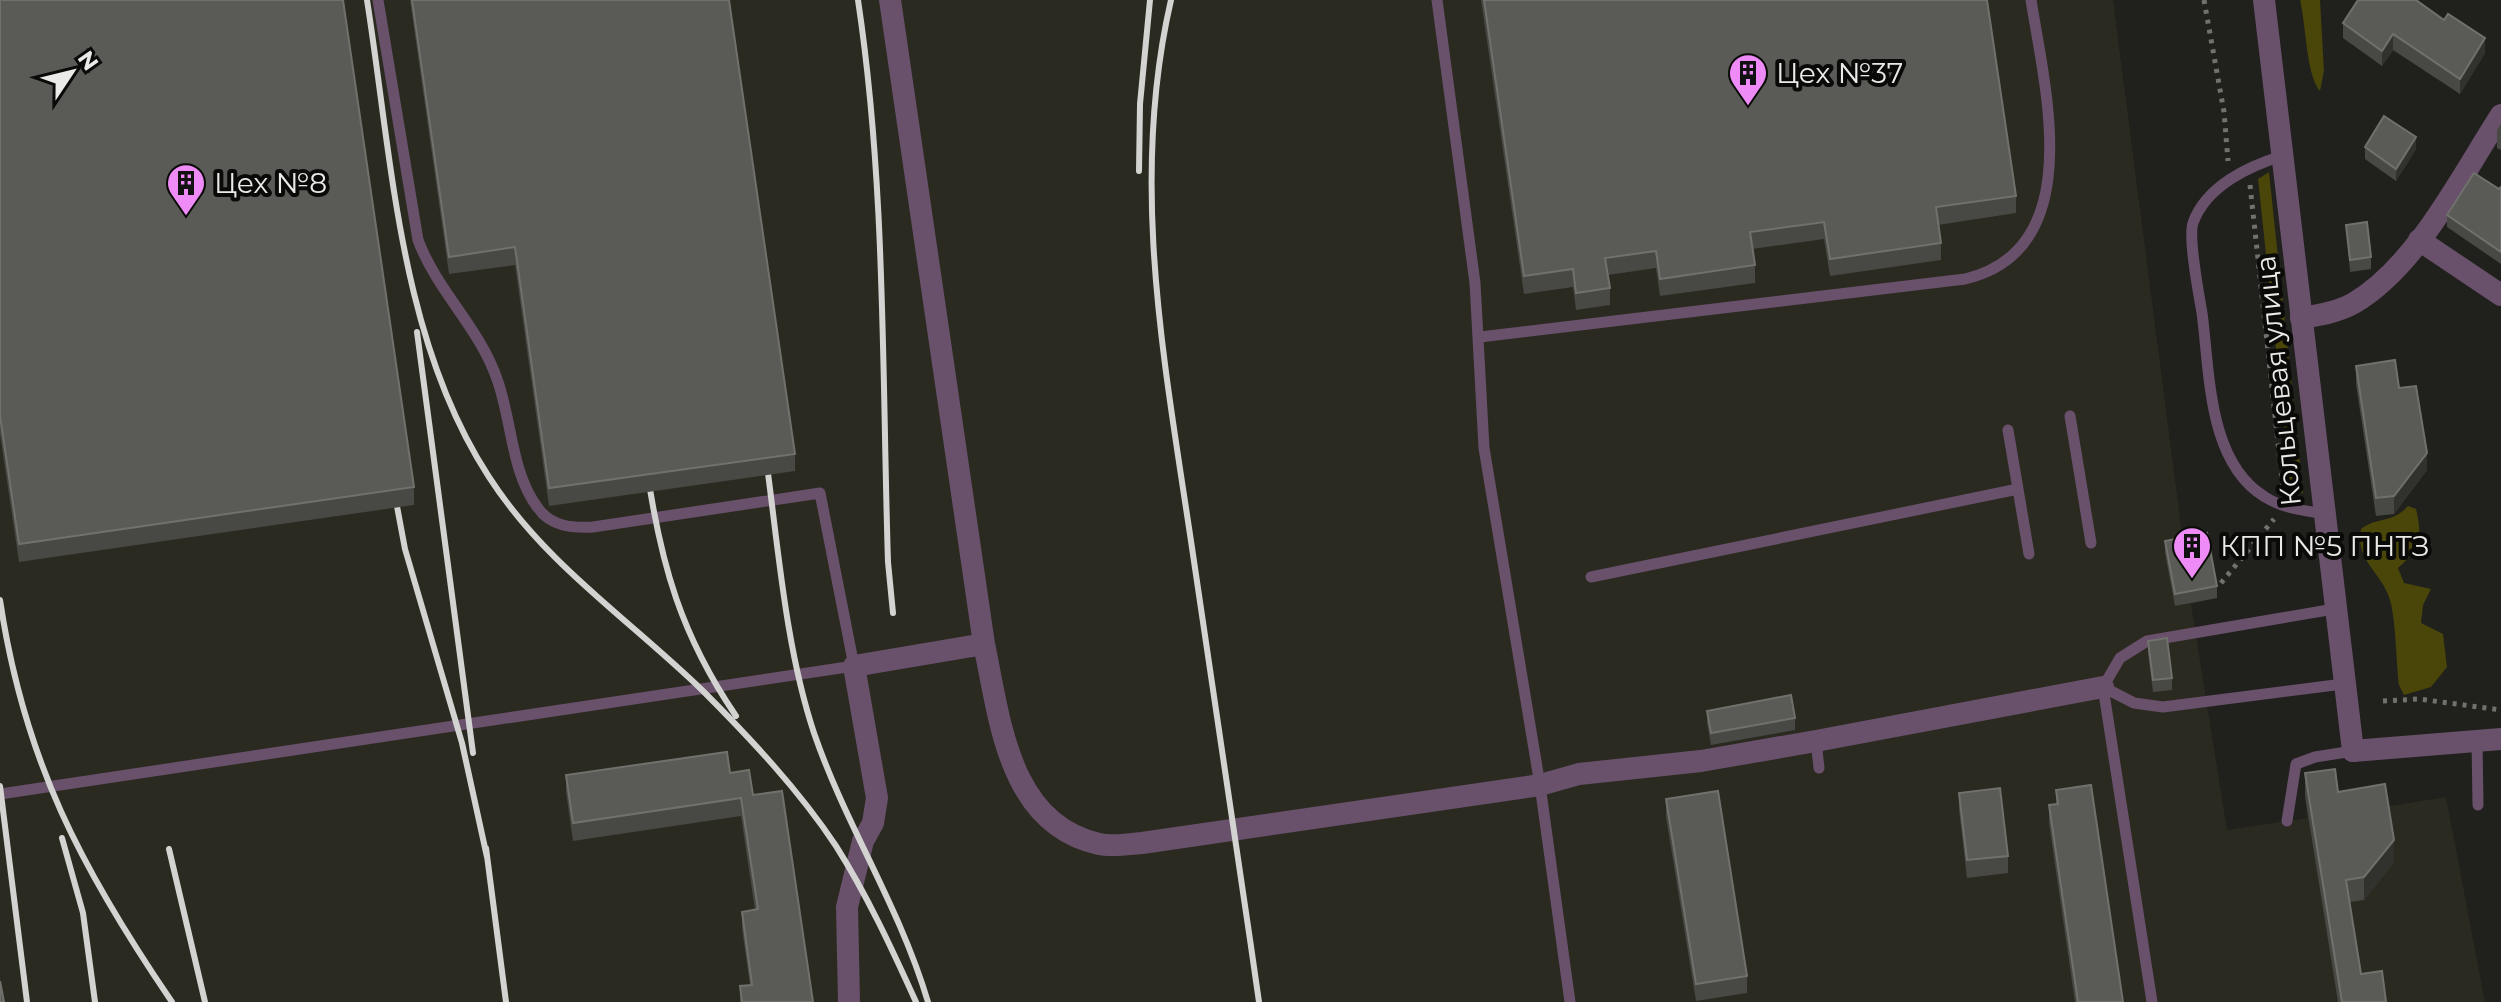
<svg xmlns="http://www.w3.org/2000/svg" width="2501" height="1002" viewBox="0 0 2501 1002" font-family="Montserrat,sans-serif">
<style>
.built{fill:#2a2a20}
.green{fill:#4a4509}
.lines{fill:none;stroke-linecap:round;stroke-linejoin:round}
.path{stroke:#71716e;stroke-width:5;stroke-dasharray:4 6;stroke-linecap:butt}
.service{stroke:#69506b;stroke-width:11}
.minor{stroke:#69506b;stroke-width:22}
.tertiary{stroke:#69506b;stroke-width:22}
.rail{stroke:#d3d3d1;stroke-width:6}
.wall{fill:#484844}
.shaded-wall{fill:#31312d}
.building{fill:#5a5a56;stroke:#70706d;stroke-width:2}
.labels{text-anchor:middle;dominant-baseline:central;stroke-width:8;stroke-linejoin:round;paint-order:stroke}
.poi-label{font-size:28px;fill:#eaeae8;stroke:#0a0a08;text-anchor:start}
.street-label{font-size:28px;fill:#eaeae8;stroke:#0a0a08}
</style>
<rect width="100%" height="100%" fill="#20201c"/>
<path class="built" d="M 0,0 L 2113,0 L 2184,549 L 2217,598 L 2191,604 L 2227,830 L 2307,818 L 2305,796 L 2339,814 L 2446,797 L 2485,1002 L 0,1002 Z"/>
<path class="green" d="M 2300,0 L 2320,0 L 2324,71 L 2320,91 C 2306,75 2306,24 2300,0 Z
M 2269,172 L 2303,493 L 2291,491 L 2258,179 Z
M 2408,506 L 2416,509 C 2423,539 2420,549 2398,568 L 2404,583 L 2431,589 L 2423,605 L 2421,623 L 2443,634 L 2447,667 L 2431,687 L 2404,695 L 2399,685 C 2396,662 2396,616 2389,597 C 2380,571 2355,560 2361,529 C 2378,516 2392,524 2408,506 Z"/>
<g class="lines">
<path class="path" d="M 2204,0 L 2224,112 L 2228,161
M 2250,185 L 2283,489
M 2221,583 L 2274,519
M 2383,701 L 2419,699 L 2501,710"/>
<path class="service" d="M 1437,0 L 1475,283 L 1484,448 L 1540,785 L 1570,1002
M 2282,156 C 2249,166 2206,186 2193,223 C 2188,238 2199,295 2202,313 C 2210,371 2207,462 2265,497 C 2282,508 2303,510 2323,514
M 1480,337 L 1965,279 C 2088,250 2045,89 2031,0
M 2070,416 L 2091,543
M 2008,430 L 2029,554
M 1591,577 L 2018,489
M 2103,687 L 2134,703 L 2163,707 L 2343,684
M 2477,740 L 2478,805
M 1816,741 L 1819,768
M 0,794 L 854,666 L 820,493 L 593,527 C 573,528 551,527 538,508 C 511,473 512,420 497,379 C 479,327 437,291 418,240 L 378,0
M 2287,821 L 2296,764 L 2315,757 L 2353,751
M 2152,1002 L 2103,687 L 2120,658 L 2147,641 L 2334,609"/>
<path class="minor" d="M 890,0 L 984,644 C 1000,719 1008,824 1099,844 C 1112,847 1129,844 1142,843 L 1540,785 L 1579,774 L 1701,761 L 1816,741 L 2103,687
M 2419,240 L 2501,295
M 2301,318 C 2320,315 2338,312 2354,303 C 2417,266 2462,175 2501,115
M 2353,751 L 2501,739
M 849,1002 L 847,907 L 863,841 L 873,823 L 877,798 L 854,666 L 984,644"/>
<path class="tertiary" d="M 2264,0 L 2353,751"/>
<path class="rail" d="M 367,0 C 392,158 399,339 489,477 C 545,564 629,619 702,690 C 749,737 799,790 836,846 C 867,895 892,949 916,1002
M 858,0 C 886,186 882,375 888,562 L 893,613
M 1171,0 C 1129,181 1164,360 1191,541 C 1214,694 1237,848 1259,1002
M 1139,171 L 1140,104 L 1150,0
M 417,332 L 473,753
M 765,451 C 778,543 785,646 814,733 C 846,826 899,905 928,1002
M 647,470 C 661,565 681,635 736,716
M 393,485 L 405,549 L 462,743 L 487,857
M 0,600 C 24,761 82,870 172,1002
M 0,786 L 27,1002
M 62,838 L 83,913 L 95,1002
M 486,848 L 506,1002
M 169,849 L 205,1002"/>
</g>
<path class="wall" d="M 0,0 L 414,487 L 414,505 L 19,562 L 0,434 Z
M 410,0 L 729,0 L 795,454 L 795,471 L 549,506 L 515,265 L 449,274 Z
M 1481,0 L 1987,0 L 2016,196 L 2016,213 L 1938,225 L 1941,243 L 1941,260 L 1830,276 L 1824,239 L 1752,249 L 1755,265 L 1755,283 L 1660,296 L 1656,268 L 1608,275 L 1610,288 L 1610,305 L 1576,310 L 1573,287 L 1524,294 Z
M 2343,23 L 2485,53 L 2460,94 L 2393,50 L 2382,66 L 2343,38 Z
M 2501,124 L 2501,150 L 2497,148 L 2497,130 Z
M 2365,147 L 2416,149 L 2396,181 L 2365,159 Z
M 2501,187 L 2501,264 L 2447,227 L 2447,215 L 2499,189 Z
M 2346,225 L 2371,257 L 2371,269 L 2350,272 Z
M 2356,366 L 2399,388 L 2427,470 L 2394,514 L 2376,516 L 2356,384 Z
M 2165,541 L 2217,586 L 2217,598 L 2175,606 L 2165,553 Z
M 2148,641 L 2172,678 L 2172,690 L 2153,692 L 2148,653 Z
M 1707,711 L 1795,718 L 1795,730 L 1711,745 L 1707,723 Z
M 730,773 L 753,795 L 813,1002 L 740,1002 L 740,986 L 750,985 L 742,929 L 742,912 L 755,910 L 741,816 L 573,841 L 566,792 L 566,775 Z
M 2305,773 L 2338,792 L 2394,862 L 2364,900 L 2350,902 L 2361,974 L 2386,1002 L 2338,1002 L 2305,796 Z
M 2056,790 L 2123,1002 L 2075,1002 L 2049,823 L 2049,805 L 2056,804 Z
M 1959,793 L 2008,856 L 2008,873 L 1967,878 L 1959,810 Z
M 1666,799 L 1747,976 L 1747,993 L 1696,1001 L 1666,817 Z"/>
<path class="shaded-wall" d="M 2393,34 L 2393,50 L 2382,66 L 2382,51 Z
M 2485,38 L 2485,53 L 2460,94 L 2460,79 Z
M 2416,137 L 2416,149 L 2396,181 L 2396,169 Z
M 2427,453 L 2427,470 L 2394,514 L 2394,496 Z
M 2394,840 L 2394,862 L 2364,900 L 2364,877 Z"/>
<path class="building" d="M 0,0 L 343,0 L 414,487 L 19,544 L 0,416 Z
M 412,0 L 729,0 L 795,454 L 549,488 L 515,247 L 449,257 Z
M 1484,0 L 1987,0 L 2016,196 L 1936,207 L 1941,243 L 1830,259 L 1824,222 L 1750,232 L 1755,265 L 1660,279 L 1656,251 L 1605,258 L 1610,288 L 1576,293 L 1573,269 L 1524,276 Z
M 2358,0 L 2416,0 L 2444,20 L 2448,14 L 2485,38 L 2460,79 L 2393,34 L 2382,51 L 2343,23 Z
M 2384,116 L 2416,137 L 2396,169 L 2365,147 Z
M 2474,173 L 2499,189 L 2501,187 L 2501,252 L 2447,215 Z
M 2367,222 L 2371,257 L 2350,260 L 2346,225 Z
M 2395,360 L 2399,388 L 2416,386 L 2427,453 L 2394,496 L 2376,498 L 2356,366 Z
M 2207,533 L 2217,586 L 2175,594 L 2165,541 Z
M 2167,638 L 2172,678 L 2153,680 L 2148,641 Z
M 1791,695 L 1795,718 L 1711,733 L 1707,711 Z
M 727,752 L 730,773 L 749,770 L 753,795 L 782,791 L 813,1002 L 742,1002 L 740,986 L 752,985 L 742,912 L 758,909 L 741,798 L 573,823 L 566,775 Z
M 2335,769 L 2338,792 L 2385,784 L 2394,840 L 2364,877 L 2346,880 L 2361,974 L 2382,971 L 2386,1002 L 2342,1002 L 2305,773 Z
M 2091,785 L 2123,1002 L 2078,1002 L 2049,805 L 2058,804 L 2056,790 Z
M 2000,788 L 2008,856 L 1967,860 L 1959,793 Z
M 1718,791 L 1747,976 L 1696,984 L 1666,799 Z
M 0,981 L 4,1002 L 0,1002 Z"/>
<defs>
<symbol id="building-pin" viewBox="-11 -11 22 30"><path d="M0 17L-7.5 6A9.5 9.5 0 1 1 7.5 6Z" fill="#ef8bf7" stroke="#0a0a08"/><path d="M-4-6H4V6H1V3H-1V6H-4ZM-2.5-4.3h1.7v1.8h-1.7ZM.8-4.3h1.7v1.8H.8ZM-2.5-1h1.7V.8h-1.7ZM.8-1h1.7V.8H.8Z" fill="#111"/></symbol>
</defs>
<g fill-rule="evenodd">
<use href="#building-pin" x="1726" y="51" width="44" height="60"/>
<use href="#building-pin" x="164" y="161" width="44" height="60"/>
<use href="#building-pin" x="2170" y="524" width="44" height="60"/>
</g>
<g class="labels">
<g class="poi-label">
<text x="1776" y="73">Цех №37</text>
<text x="214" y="183">Цех №8</text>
<text x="2220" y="546">КПП №5 ПНТЗ</text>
</g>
<g class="street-label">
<text transform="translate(2278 381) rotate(-96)">Кольцевая улица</text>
</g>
</g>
<g transform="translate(72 72) rotate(55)" stroke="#0a0a08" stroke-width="6" paint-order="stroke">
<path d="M0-6L14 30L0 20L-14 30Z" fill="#eaeae8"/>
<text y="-12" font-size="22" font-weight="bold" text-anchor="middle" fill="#eaeae8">N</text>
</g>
</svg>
